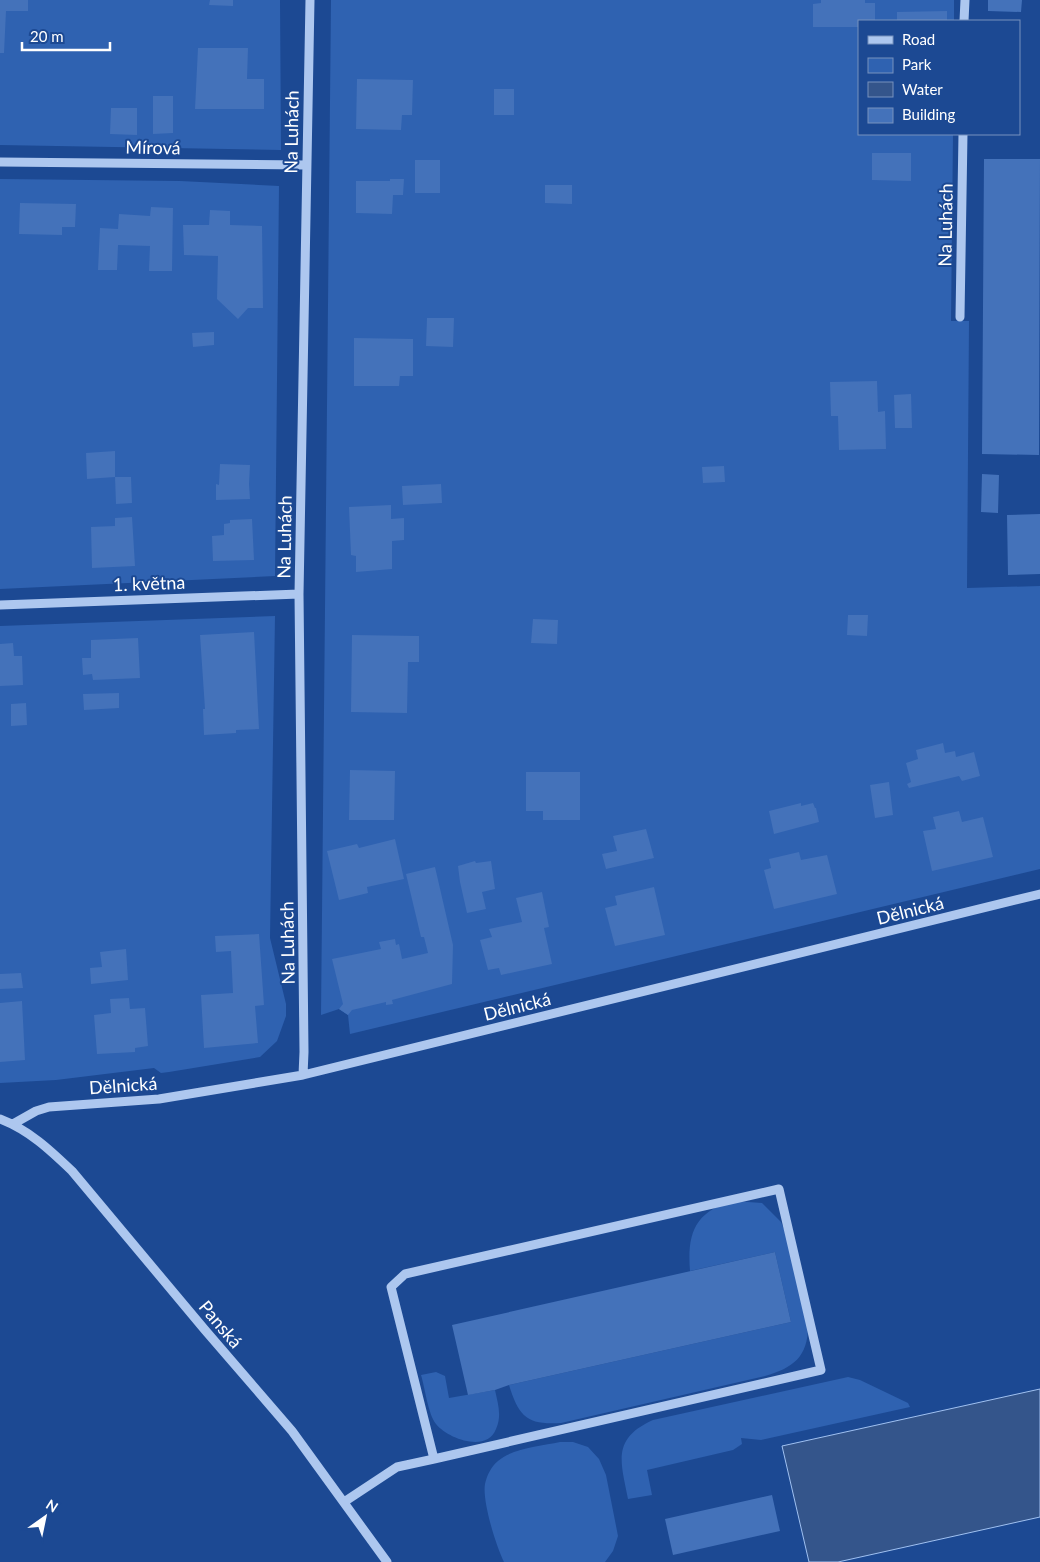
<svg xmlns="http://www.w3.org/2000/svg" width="1040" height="1562" viewBox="0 0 1040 1562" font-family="Lato,sans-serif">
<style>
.green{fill:#2f62b1}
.water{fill:#34558b;stroke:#a0c1f1}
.building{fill:#4472ba}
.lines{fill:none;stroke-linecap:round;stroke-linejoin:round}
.minor{stroke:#adc7ef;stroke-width:9}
.labels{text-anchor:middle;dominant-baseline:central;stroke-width:4;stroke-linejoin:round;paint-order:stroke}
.street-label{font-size:18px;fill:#fff;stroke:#1c4993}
</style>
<rect width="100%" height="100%" fill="#1c4993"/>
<path class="green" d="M 0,0 L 280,0 L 281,150 L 0,145 Z
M 331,0 L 954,0 L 954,21 L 859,21 L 859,134 L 953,134 L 951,321 L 969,321 L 967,588 L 1040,586 L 1040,869 L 350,1034 L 348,1015 L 339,1009 L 321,1015 Z
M 0,179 L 180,181 L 279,186 L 275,576 L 0,589 Z
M 275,616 L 270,938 L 286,1004 L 286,1016 L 277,1041 L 260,1057 L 169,1072 L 161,1073 L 154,1068 L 56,1080 L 0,1083 L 0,626 Z
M 734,1201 L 762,1203 L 781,1222 L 788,1239 L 808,1326 C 808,1357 793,1368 765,1376 L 561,1423 C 527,1425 519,1417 509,1385 L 791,1322 L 775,1252 L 690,1271 C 687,1233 695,1211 734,1201 Z
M 436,1372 L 445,1376 L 449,1398 L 495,1390 C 498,1404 502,1416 496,1429 C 487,1453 448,1439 436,1424 C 428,1414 425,1388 421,1375 Z
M 848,1377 L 860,1380 L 908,1403 L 910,1407 L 761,1440 L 741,1438 L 742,1444 L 733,1450 L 647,1470 L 652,1495 L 628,1499 C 621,1462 611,1439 653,1420 Z
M 560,1442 L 573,1442 L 588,1447 L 599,1459 L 606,1475 L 618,1536 L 613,1551 L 605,1562 L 504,1562 C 496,1546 482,1501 485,1484 C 487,1475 491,1467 498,1461 C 513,1448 541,1446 560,1442 Z"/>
<path class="water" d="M 1040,1389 L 1040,1517 L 838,1562 L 809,1562 L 782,1446 Z"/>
<path class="building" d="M 0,0 L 28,0 L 28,11 L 6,11 L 4,53 L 0,53 Z
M 210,0 L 233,0 L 233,6 L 209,5 Z
M 821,0 L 865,0 L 865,3 L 875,3 L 875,21 L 859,21 L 859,27 L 813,27 L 813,4 L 821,3 Z
M 988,0 L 1022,0 L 1021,12 L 988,11 Z
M 947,11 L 947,21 L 897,21 L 897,12 Z
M 198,48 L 248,48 L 247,79 L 264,79 L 264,109 L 195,109 Z
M 357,79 L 413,80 L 412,115 L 402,115 L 401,130 L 356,129 Z
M 494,89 L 514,89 L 514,115 L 494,115 Z
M 153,96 L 173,96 L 173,133 L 153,134 Z
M 111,108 L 137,108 L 137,135 L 110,134 Z
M 872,153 L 911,153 L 911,181 L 872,180 Z
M 984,159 L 1040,159 L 1039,455 L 982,454 Z
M 415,160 L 440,160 L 440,193 L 415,193 Z
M 390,179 L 404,179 L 403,195 L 393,195 L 392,214 L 356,213 L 356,181 L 390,181 Z
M 545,185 L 572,185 L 572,204 L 545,203 Z
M 20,203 L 76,204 L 75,227 L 62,227 L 62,235 L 19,234 Z
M 151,207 L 173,208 L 172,271 L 149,271 L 150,246 L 118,245 L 117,270 L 98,270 L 100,228 L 118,229 L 119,214 L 150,216 Z
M 210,210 L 230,211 L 230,225 L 262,226 L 263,308 L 248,308 L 238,319 L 217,299 L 218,256 L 184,255 L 183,225 L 209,225 Z
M 427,318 L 454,318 L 453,347 L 426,346 Z
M 214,332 L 214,345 L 193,347 L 192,333 Z
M 354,338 L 413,339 L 413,376 L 400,376 L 399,386 L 354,386 Z
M 877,381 L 878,412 L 885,411 L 886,449 L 839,450 L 838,416 L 831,416 L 830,382 Z
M 911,394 L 912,428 L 895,428 L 894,395 Z
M 115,451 L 115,477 L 87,479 L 86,453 Z
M 220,464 L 250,465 L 249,484 L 250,499 L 216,500 L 216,484 L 219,485 Z
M 724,466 L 725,482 L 703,483 L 702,467 Z
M 982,474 L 999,475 L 998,513 L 981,512 Z
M 115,477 L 131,477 L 132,503 L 116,504 Z
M 441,484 L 442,503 L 403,505 L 402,486 Z
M 391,505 L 391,519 L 404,518 L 404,540 L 392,541 L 392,569 L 356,572 L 356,556 L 351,555 L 349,507 Z
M 1040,514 L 1040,574 L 1008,575 L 1007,515 Z
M 132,517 L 135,566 L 92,568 L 91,527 L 115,526 L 115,518 Z
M 252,519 L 254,560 L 213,561 L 212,536 L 224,535 L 224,524 L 230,523 L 230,520 Z
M 848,615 L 868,615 L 867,636 L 847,635 Z
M 533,619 L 558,620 L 557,644 L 531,643 Z
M 254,632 L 259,729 L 236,730 L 236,733 L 204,735 L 203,709 L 205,709 L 200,635 Z
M 352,635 L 419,636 L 419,662 L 408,662 L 407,713 L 351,712 Z
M 138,638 L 140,678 L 93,680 L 92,674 L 83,675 L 82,658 L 91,658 L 91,640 Z
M 13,643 L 14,656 L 22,656 L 23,685 L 0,686 L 0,644 Z
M 119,693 L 119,708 L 84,710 L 83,694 Z
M 26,703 L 27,725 L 11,726 L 11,704 Z
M 943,743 L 945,753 L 955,751 L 956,757 L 974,752 L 980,776 L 962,781 L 959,776 L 909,788 L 907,784 L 911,782 L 906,763 L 918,759 L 916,750 Z
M 350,770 L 395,771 L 394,820 L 349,820 Z
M 526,772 L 580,772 L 580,820 L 543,820 L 543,811 L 526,811 Z
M 889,782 L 893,815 L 875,818 L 870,785 Z
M 801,803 L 801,806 L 813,803 L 815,808 L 816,808 L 819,822 L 774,834 L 769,811 Z
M 959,811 L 962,822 L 983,817 L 993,857 L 932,871 L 923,831 L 936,829 L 933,817 Z
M 646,829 L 654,858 L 606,869 L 602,854 L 617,851 L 613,836 Z
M 395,839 L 404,879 L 367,887 L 368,893 L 339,900 L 327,851 L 357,844 L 359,848 Z
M 799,852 L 801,860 L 827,855 L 837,894 L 774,909 L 764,870 L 771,868 L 769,859 Z
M 475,861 L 476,863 L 491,861 L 495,889 L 482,892 L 486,909 L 467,913 L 460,882 L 458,866 Z
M 435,867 L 453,945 L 452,984 L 392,1000 L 393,1004 L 386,1005 L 386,1002 L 352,1010 L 348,1015 L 339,1009 L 343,1004 L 332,959 L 381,949 L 379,942 L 395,939 L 396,945 L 399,944 L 402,959 L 428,953 L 424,937 L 421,937 L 406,874 Z
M 654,887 L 665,935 L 615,946 L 605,908 L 617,905 L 615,896 Z
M 542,892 L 549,927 L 544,928 L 552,964 L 501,975 L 499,968 L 488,970 L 480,940 L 492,937 L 489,929 L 522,922 L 516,898 Z
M 259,934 L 264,1005 L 255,1006 L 258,1043 L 204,1048 L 201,995 L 233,993 L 231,951 L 216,952 L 215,936 Z
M 126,949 L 128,980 L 91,984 L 90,968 L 102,967 L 100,952 Z
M 21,973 L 23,988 L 0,989 L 0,974 Z
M 129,998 L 130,1009 L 145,1008 L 148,1046 L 135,1048 L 135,1052 L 97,1054 L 94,1015 L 111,1013 L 110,999 Z
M 22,1001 L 25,1060 L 0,1062 L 0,1003 Z
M 775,1252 L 791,1322 L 509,1385 L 495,1390 L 468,1395 L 452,1325 Z
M 772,1495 L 780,1531 L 673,1555 L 665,1519 Z"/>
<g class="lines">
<path class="minor" d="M 964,21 L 965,0
M 0,162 L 306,165
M 960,317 L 963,134
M 0,605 L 299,594
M 303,1075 L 304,1052 L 299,594 L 310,0
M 0,1119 C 29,1130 50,1150 72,1171 L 205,1330 L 292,1431 L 387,1562
M 13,1124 L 36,1111 L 49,1107 L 159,1099 L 303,1075 L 1040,894
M 344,1502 L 397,1467 L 434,1459 L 821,1370 L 779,1189 L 405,1274 L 391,1287 L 434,1459"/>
</g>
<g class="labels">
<g class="street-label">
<text transform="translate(291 132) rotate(-89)">Na Luhách</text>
<text transform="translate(153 147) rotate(1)">Mírová</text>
<text transform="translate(945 225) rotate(-89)">Na Luhách</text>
<text transform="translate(284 537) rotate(-89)">Na Luhách</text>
<text transform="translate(149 583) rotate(-2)">1. května</text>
<text transform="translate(910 910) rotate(-14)">Dělnická</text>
<text transform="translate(287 943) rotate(-91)">Na Luhách</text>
<text transform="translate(517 1006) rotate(-14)">Dělnická</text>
<text transform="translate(123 1085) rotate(-4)">Dělnická</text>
<text transform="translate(221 1324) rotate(50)">Panská</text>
</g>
</g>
<rect x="858" y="20" width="162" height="115" fill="#1c4993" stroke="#7792be"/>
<rect x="868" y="36" width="25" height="8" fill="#adc7ef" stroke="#7792be"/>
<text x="902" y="45" font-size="15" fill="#ffffff">Road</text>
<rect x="868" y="58" width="25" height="15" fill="#2f62b1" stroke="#7792be"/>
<text x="902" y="70" font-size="15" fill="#ffffff">Park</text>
<rect x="868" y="82" width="25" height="15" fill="#34558b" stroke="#7792be"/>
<text x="902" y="95" font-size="15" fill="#ffffff">Water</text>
<rect x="868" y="108" width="25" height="15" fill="#4472ba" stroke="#7792be"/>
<text x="902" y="120" font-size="15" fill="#ffffff">Building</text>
<g transform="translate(45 1517) rotate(33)" stroke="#1c4993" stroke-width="4" paint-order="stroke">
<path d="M0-4L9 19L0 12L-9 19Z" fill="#ffffff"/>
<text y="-8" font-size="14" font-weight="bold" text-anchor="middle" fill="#ffffff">N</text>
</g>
<path d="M22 42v8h88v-8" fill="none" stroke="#ffffff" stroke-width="2.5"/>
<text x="30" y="42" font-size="15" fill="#ffffff" stroke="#1c4993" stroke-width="4" paint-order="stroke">20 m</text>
</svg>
